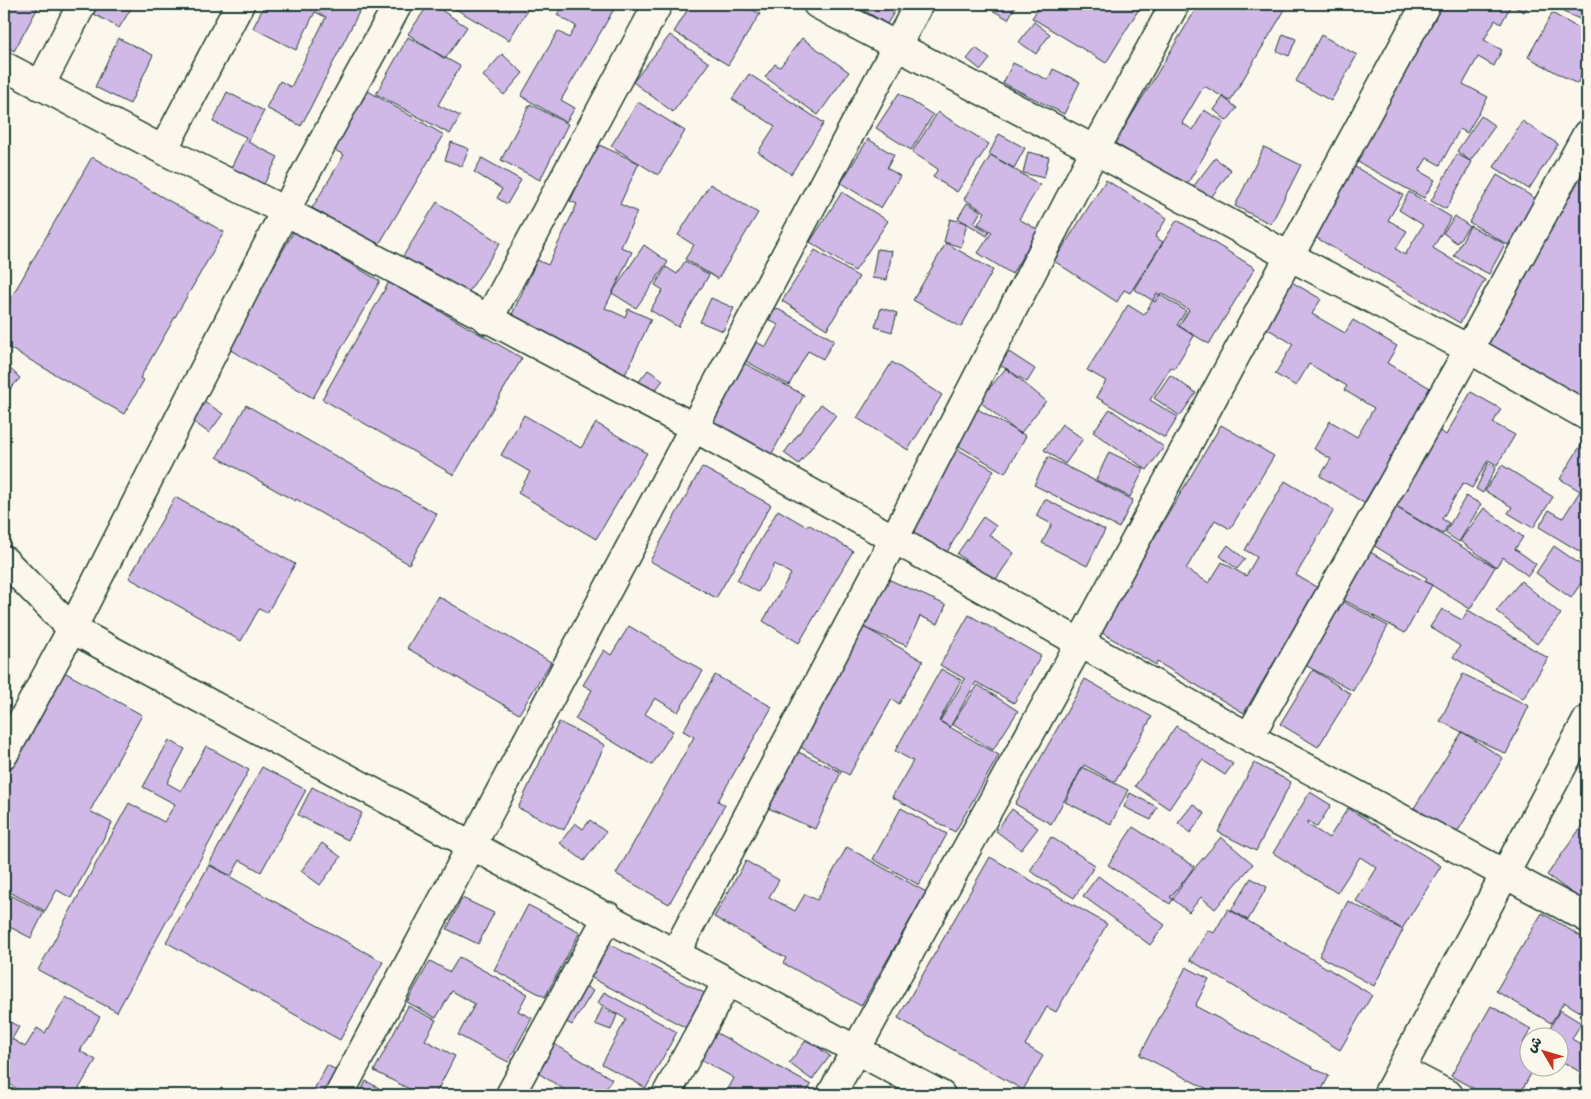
<svg xmlns="http://www.w3.org/2000/svg" width="1591" height="1099" viewBox="0 0 1591 1099" font-family="Pangolin,'Playpen Sans Arabic',sans-serif">
<style>
.building{fill:#d0b8e7;stroke:#1f3d34}
.lines{fill:none;stroke-linecap:round;stroke-linejoin:round}
.street-casing{stroke:#1f3d34;stroke-width:31}
.secondary-casing{stroke:#1f3d34;stroke-width:31}
.street{stroke:#fbf7ec;stroke-width:28}
.secondary{stroke:#fbf7ec;stroke-width:28}
</style>
<rect width="100%" height="100%" fill="#fbf7ec"/>
<filter id="ink" filterUnits="userSpaceOnUse"><feTurbulence type="fractalNoise" baseFrequency=".02" numOctaves="2"/><feDisplacementMap in="SourceGraphic" scale="10" xChannelSelector="R" yChannelSelector="G"/><feConvolveMatrix kernelMatrix="1 2 1 2 8 2 1 2 1" color-interpolation-filters="sRGB"/></filter>
<g filter="url(#ink)">
<path class="building" d="M 4,4 L 40,4 L 14,51 L 4,45 Z
M 97,4 L 134,4 L 119,28 L 92,13 Z
M 265,4 L 344,4 L 359,12 L 301,126 L 266,108 L 280,81 L 291,87 L 326,17 L 315,12 L 296,50 L 253,28 Z
M 429,4 L 432,4 L 467,27 L 445,59 L 408,34 Z
M 447,4 L 531,4 L 509,40 Z
M 563,4 L 617,4 L 561,100 L 575,108 L 566,122 L 521,96 L 558,31 L 569,38 L 576,26 L 557,15 Z
M 691,4 L 743,4 L 760,14 L 728,65 L 674,32 Z
M 853,4 L 899,4 L 887,24 Z
M 981,4 L 1017,4 L 1008,19 Z
M 1041,4 L 1142,4 L 1106,63 L 1032,18 Z
M 1199,4 L 1278,4 L 1286,8 L 1230,101 L 1204,86 L 1182,123 L 1193,130 L 1204,110 L 1224,122 L 1186,186 L 1115,143 Z
M 1441,4 L 1529,4 L 1524,12 L 1511,5 L 1501,24 L 1495,20 L 1484,40 L 1502,50 L 1494,66 L 1478,57 L 1463,84 L 1488,97 L 1467,133 L 1460,129 L 1440,165 L 1427,158 L 1419,171 L 1435,180 L 1424,198 L 1354,160 Z
M 1566,4 L 1587,4 L 1587,22 L 1563,12 Z
M 1552,13 L 1587,33 L 1587,66 L 1577,84 L 1528,57 Z
M 1034,22 L 1050,34 L 1036,54 L 1019,42 Z
M 1283,34 L 1296,39 L 1289,56 L 1277,51 Z
M 670,35 L 709,63 L 673,112 L 633,82 Z
M 1321,35 L 1357,55 L 1331,101 L 1296,81 Z
M 408,37 L 460,66 L 438,105 L 460,116 L 450,134 L 376,94 Z
M 118,38 L 153,55 L 130,104 L 95,87 Z
M 802,38 L 849,72 L 818,115 L 765,77 L 775,64 L 780,67 Z
M 976,48 L 990,59 L 981,70 L 967,59 Z
M 502,54 L 523,73 L 504,95 L 483,76 Z
M 1013,63 L 1048,80 L 1053,69 L 1080,82 L 1064,114 L 1003,83 Z
M 749,74 L 824,123 L 791,174 L 758,152 L 775,126 L 732,99 Z
M 368,91 L 444,135 L 378,246 L 312,208 L 344,155 L 333,149 Z
M 227,92 L 264,111 L 248,142 L 278,157 L 263,186 L 230,170 L 246,137 L 213,122 Z
M 899,93 L 933,115 L 911,150 L 876,128 Z
M 1223,97 L 1237,108 L 1227,121 L 1214,110 Z
M 638,102 L 685,131 L 658,175 L 611,146 Z
M 530,104 L 568,124 L 540,180 L 501,160 Z
M 938,112 L 989,144 L 957,192 L 933,177 L 938,169 L 912,152 Z
M 1481,116 L 1495,126 L 1470,161 L 1457,151 Z
M 1522,121 L 1558,144 L 1529,189 L 1494,167 Z
M 999,134 L 1025,148 L 1014,168 L 989,154 Z
M 868,139 L 894,155 L 887,168 L 900,176 L 881,208 L 841,183 Z
M 451,142 L 469,149 L 462,166 L 445,160 Z
M 597,144 L 639,163 L 620,204 L 637,212 L 621,247 L 632,252 L 605,308 L 625,317 L 628,309 L 651,319 L 624,377 L 508,323 L 537,260 L 548,265 L 577,204 L 570,201 Z
M 1264,147 L 1301,165 L 1271,224 L 1235,206 Z
M 1028,152 L 1049,157 L 1044,178 L 1023,173 Z
M 1457,154 L 1472,162 L 1446,209 L 1431,201 Z
M 991,155 L 1040,185 L 1019,219 L 1038,230 L 1012,274 L 978,253 L 992,232 L 978,224 L 985,212 L 964,199 Z
M 92,157 L 224,232 L 140,378 L 144,380 L 124,414 L 4,345 L 4,310 Z
M 482,158 L 521,180 L 507,204 L 497,198 L 502,189 L 474,172 Z
M 1215,158 L 1231,170 L 1210,199 L 1193,187 Z
M 1340,158 L 1403,195 L 1388,220 L 1407,231 L 1396,249 L 1405,255 L 1423,225 L 1399,210 L 1409,192 L 1451,217 L 1433,248 L 1485,280 L 1460,323 L 1315,237 L 1340,195 L 1323,186 Z
M 1581,174 L 1587,177 L 1587,399 L 1488,344 Z
M 1497,175 L 1536,199 L 1508,245 L 1469,222 Z
M 1106,180 L 1167,218 L 1155,237 L 1163,242 L 1130,293 L 1124,290 L 1117,302 L 1054,261 Z
M 710,184 L 758,213 L 718,279 L 685,259 L 694,245 L 678,235 Z
M 842,192 L 888,221 L 855,271 L 810,242 Z
M 437,202 L 500,243 L 463,301 L 400,261 Z
M 967,203 L 981,211 L 974,223 L 989,232 L 987,236 L 958,218 Z
M 1455,216 L 1469,226 L 1457,243 L 1443,233 Z
M 950,219 L 967,223 L 961,247 L 944,242 Z
M 1177,220 L 1255,268 L 1209,344 L 1179,326 L 1189,310 L 1161,293 L 1155,302 L 1134,289 Z
M 1470,226 L 1505,244 L 1489,274 L 1454,256 Z
M 294,231 L 380,281 L 313,398 L 227,348 Z
M 946,243 L 993,270 L 961,327 L 913,300 Z
M 644,245 L 668,262 L 636,308 L 612,293 Z
M 877,249 L 892,251 L 887,280 L 872,278 Z
M 815,250 L 859,277 L 827,329 L 782,301 Z
M 685,261 L 709,275 L 678,327 L 650,310 L 663,290 L 655,285 L 666,267 L 677,274 Z
M 1290,281 L 1321,299 L 1312,314 L 1345,333 L 1353,320 L 1397,346 L 1387,363 L 1432,389 L 1364,503 L 1320,476 L 1331,459 L 1314,449 L 1330,421 L 1357,437 L 1374,408 L 1344,390 L 1347,386 L 1309,364 L 1296,386 L 1275,374 L 1293,344 L 1263,326 Z
M 389,282 L 522,358 L 454,475 L 322,399 Z
M 1157,293 L 1186,311 L 1177,325 L 1194,336 L 1174,369 L 1171,367 L 1150,400 L 1178,417 L 1165,438 L 1096,397 L 1106,381 L 1087,370 L 1128,305 L 1144,315 Z
M 711,298 L 734,308 L 723,331 L 700,322 Z
M 776,308 L 834,340 L 823,359 L 808,351 L 789,385 L 744,360 L 754,341 L 766,347 L 778,325 L 769,320 Z
M 881,308 L 897,313 L 892,332 L 875,327 Z
M 1009,352 L 1035,369 L 1027,382 L 1000,365 Z
M 892,362 L 942,395 L 908,450 L 857,418 Z
M 4,363 L 20,378 L 4,396 Z
M 744,363 L 804,395 L 771,455 L 712,423 Z
M 1006,368 L 1046,401 L 1020,434 L 979,401 Z
M 648,370 L 663,380 L 652,395 L 637,384 Z
M 1170,375 L 1196,393 L 1180,416 L 1154,398 Z
M 1471,392 L 1501,409 L 1493,423 L 1515,435 L 1497,465 L 1488,460 L 1472,488 L 1463,483 L 1442,519 L 1449,523 L 1443,534 L 1391,504 L 1437,429 L 1446,435 Z
M 204,401 L 223,414 L 209,433 L 191,420 Z
M 821,404 L 836,415 L 799,464 L 784,453 Z
M 246,405 L 437,514 L 409,564 L 296,499 L 295,501 L 217,457 Z
M 972,406 L 1026,436 L 1005,473 L 952,442 Z
M 1110,409 L 1164,447 L 1147,470 L 1093,432 Z
M 524,415 L 581,448 L 596,423 L 647,453 L 596,539 L 518,493 L 530,472 L 501,455 Z
M 1062,424 L 1083,439 L 1065,464 L 1044,450 Z
M 1221,425 L 1274,456 L 1230,529 L 1215,520 L 1186,569 L 1209,583 L 1222,562 L 1246,576 L 1257,557 L 1245,550 L 1285,481 L 1334,510 L 1296,575 L 1318,588 L 1244,713 L 1157,662 L 1156,665 L 1099,631 Z
M 1584,440 L 1587,442 L 1587,556 L 1539,527 L 1549,510 L 1563,518 L 1580,491 L 1560,479 Z
M 954,447 L 994,470 L 946,554 L 906,532 Z
M 1109,452 L 1144,469 L 1130,497 L 1096,480 Z
M 1048,457 L 1133,500 L 1119,528 L 1034,485 Z
M 1488,463 L 1496,467 L 1483,493 L 1476,489 Z
M 1502,465 L 1553,497 L 1533,528 L 1508,513 L 1512,507 L 1485,491 Z
M 702,467 L 771,505 L 716,598 L 650,561 Z
M 1466,496 L 1481,504 L 1459,542 L 1445,533 Z
M 175,497 L 295,564 L 267,613 L 259,609 L 241,641 L 129,578 Z
M 1045,499 L 1105,530 L 1087,566 L 1042,543 L 1052,524 L 1036,516 Z
M 1396,507 L 1495,567 L 1470,609 L 1425,581 L 1427,578 L 1373,545 Z
M 1484,508 L 1523,537 L 1515,549 L 1536,564 L 1528,576 L 1503,557 L 1496,567 L 1460,541 Z
M 778,510 L 807,527 L 808,524 L 853,551 L 799,643 L 763,621 L 791,574 L 775,564 L 758,592 L 737,580 Z
M 983,517 L 996,526 L 989,535 L 1014,553 L 995,581 L 957,554 Z
M 1228,545 L 1245,559 L 1237,569 L 1220,556 Z
M 1554,546 L 1587,569 L 1587,574 L 1571,598 L 1536,573 Z
M 1370,552 L 1432,585 L 1405,633 L 1344,600 Z
M 881,576 L 946,605 L 938,624 L 920,616 L 907,646 L 858,625 Z
M 1521,581 L 1561,614 L 1537,644 L 1496,611 Z
M 438,596 L 551,662 L 519,714 L 407,648 Z
M 1340,600 L 1388,626 L 1353,691 L 1305,665 Z
M 1442,609 L 1462,620 L 1468,610 L 1548,658 L 1523,699 L 1453,657 L 1460,646 L 1430,627 Z
M 969,615 L 1041,656 L 1014,703 L 976,682 L 950,727 L 940,721 L 965,679 L 940,665 Z
M 857,623 L 923,661 L 899,704 L 892,699 L 849,775 L 797,745 Z
M 629,626 L 703,671 L 678,712 L 655,698 L 645,714 L 673,731 L 652,765 L 575,719 L 592,690 L 583,685 L 604,650 L 611,655 Z
M 941,669 L 961,680 L 939,721 L 999,755 L 955,832 L 892,797 L 913,761 L 895,751 Z
M 1313,670 L 1351,694 L 1318,747 L 1280,724 Z
M 64,672 L 142,715 L 90,811 L 112,823 L 71,898 L 57,890 L 45,911 L 4,889 L 4,781 Z
M 1463,674 L 1529,706 L 1506,754 L 1440,721 Z
M 715,675 L 772,707 L 718,801 L 725,805 L 669,904 L 616,874 L 694,737 L 683,731 Z
M 1085,679 L 1152,717 L 1115,782 L 1084,765 L 1051,824 L 1015,804 Z
M 978,685 L 1018,711 L 993,750 L 952,724 Z
M 559,722 L 605,745 L 564,830 L 518,808 Z
M 1176,726 L 1233,764 L 1225,775 L 1202,760 L 1169,809 L 1135,786 Z
M 1462,732 L 1503,758 L 1456,834 L 1414,808 Z
M 169,740 L 185,749 L 167,783 L 181,791 L 206,746 L 249,770 L 117,1012 L 38,970 L 129,803 L 164,822 L 175,804 L 143,787 Z
M 794,750 L 841,772 L 815,829 L 768,808 Z
M 1254,763 L 1291,782 L 1256,851 L 1218,832 Z
M 262,767 L 306,790 L 261,872 L 240,860 L 231,876 L 209,864 Z
M 1082,767 L 1128,790 L 1111,824 L 1065,802 Z
M 312,787 L 362,813 L 348,840 L 298,815 Z
M 1310,792 L 1331,805 L 1317,827 L 1308,821 L 1307,824 L 1329,838 L 1348,808 L 1441,866 L 1402,929 L 1356,901 L 1377,868 L 1360,857 L 1337,893 L 1273,853 Z
M 1130,793 L 1157,807 L 1151,820 L 1124,807 Z
M 1193,804 L 1205,814 L 1190,833 L 1178,823 Z
M 901,808 L 947,834 L 919,885 L 873,859 Z
M 1012,809 L 1038,828 L 1021,850 L 996,831 Z
M 1587,819 L 1587,904 L 1547,875 Z
M 590,820 L 606,832 L 584,861 L 560,843 L 575,823 L 583,829 Z
M 1133,827 L 1194,866 L 1170,904 L 1108,865 Z
M 1051,837 L 1095,865 L 1074,898 L 1030,871 Z
M 1221,837 L 1253,864 L 1215,909 L 1201,897 L 1189,912 L 1170,897 Z
M 322,843 L 341,857 L 320,885 L 301,871 Z
M 847,847 L 926,892 L 861,1006 L 783,963 L 786,958 L 714,917 L 746,861 L 779,880 L 769,897 L 795,911 L 805,894 L 817,900 Z
M 990,857 L 1107,924 L 1056,1012 L 1047,1007 L 1025,1045 L 1043,1056 L 1023,1090 L 898,1018 Z
M 209,865 L 383,962 L 340,1040 L 166,942 Z
M 1098,876 L 1165,925 L 1150,945 L 1083,896 Z
M 1251,878 L 1267,887 L 1248,920 L 1231,910 Z
M 4,892 L 44,912 L 31,938 L 4,924 Z
M 462,898 L 494,913 L 478,944 L 447,929 Z
M 1348,901 L 1403,930 L 1374,986 L 1319,956 Z
M 528,905 L 580,932 L 545,997 L 494,970 Z
M 1228,909 L 1372,995 L 1340,1050 L 1190,960 L 1208,930 L 1214,933 Z
M 1542,913 L 1587,940 L 1587,1016 L 1564,1002 L 1551,1023 L 1496,991 Z
M 607,943 L 710,996 L 692,1031 L 590,977 Z
M 459,957 L 527,994 L 518,1011 L 532,1018 L 508,1062 L 458,1035 L 475,1004 L 452,991 L 436,1018 L 407,1002 L 430,961 L 450,972 Z
M 1186,967 L 1209,979 L 1195,1006 L 1329,1076 L 1319,1095 L 1219,1095 L 1140,1055 Z
M 579,982 L 593,991 L 572,1025 L 558,1017 Z
M 604,992 L 677,1032 L 646,1088 L 602,1064 L 626,1019 L 598,1003 Z
M 66,997 L 100,1017 L 80,1051 L 96,1060 L 75,1095 L 27,1095 L 4,1081 L 4,1018 L 19,1027 L 12,1039 L 25,1047 L 37,1028 L 45,1033 Z
M 408,1006 L 436,1020 L 425,1040 L 455,1056 L 435,1095 L 421,1095 L 374,1071 Z
M 1491,1006 L 1531,1029 L 1523,1043 L 1528,1046 L 1528,1066 L 1535,1066 L 1521,1092 L 1527,1095 L 1485,1095 L 1451,1076 Z
M 602,1008 L 617,1015 L 611,1030 L 595,1024 Z
M 1560,1010 L 1581,1023 L 1572,1039 L 1587,1048 L 1587,1076 L 1558,1059 L 1558,1036 L 1545,1036 Z
M 715,1032 L 811,1085 L 805,1095 L 725,1095 L 734,1078 L 700,1059 Z
M 807,1039 L 830,1056 L 812,1080 L 789,1063 Z
M 548,1040 L 612,1079 L 602,1095 L 573,1095 L 530,1068 Z
M 327,1065 L 351,1078 L 342,1095 L 311,1095 Z
M 366,1081 L 392,1095 L 359,1095 Z
M 1205,1088 L 1217,1095 L 1200,1095 Z"/>
<g class="lines">
<defs>
<path id="street" d="M 817,4 L 1095,150 L 1289,256 L 1469,349 L 1587,416
M 4,66 L 163,150 L 285,211 L 695,428 L 1249,737 L 1587,918
M 40,86 L 82,4
M 163,150 L 240,4
M 488,320 L 658,4
M 1249,737 L 1469,349 L 1587,134
M 4,754 L 72,629 L 285,211 L 398,4
M 675,954 L 894,539 L 1095,150 L 1175,4
M 1401,1070 L 1449,1095
M 339,1095 L 919,4
M 510,1095 L 608,916
M 666,1095 L 727,982
M 831,1095 L 1080,643 L 1426,4
M 1387,1095 L 1587,720"/>
<path id="secondary" d="M 4,560 L 72,629 L 471,845 L 941,1095"/>
</defs>
<use href="#street" class="street-casing"/>
<use href="#secondary" class="secondary-casing"/>
<use href="#street" class="street"/>
<use href="#secondary" class="secondary"/>
</g>
</g>
<rect width="1591" height="1099" fill="none" stroke="#fbf7ec" stroke-width="20"/>
<rect x="10" y="10" width="1571" height="1079" fill="none" stroke="#1f3d34" stroke-width="2" filter="url(#ink)"/>
<g transform="translate(1544 1052) rotate(308)"><circle r="24" fill="#fbf7ec" stroke="#a3ada2"/>
<path d="M0-4L9 19L0 12L-9 19Z" fill="#c8321e"/>
<text y="-8" font-size="14" font-weight="bold" text-anchor="middle" fill="#1f3d34">ش</text>
</g>
</svg>
